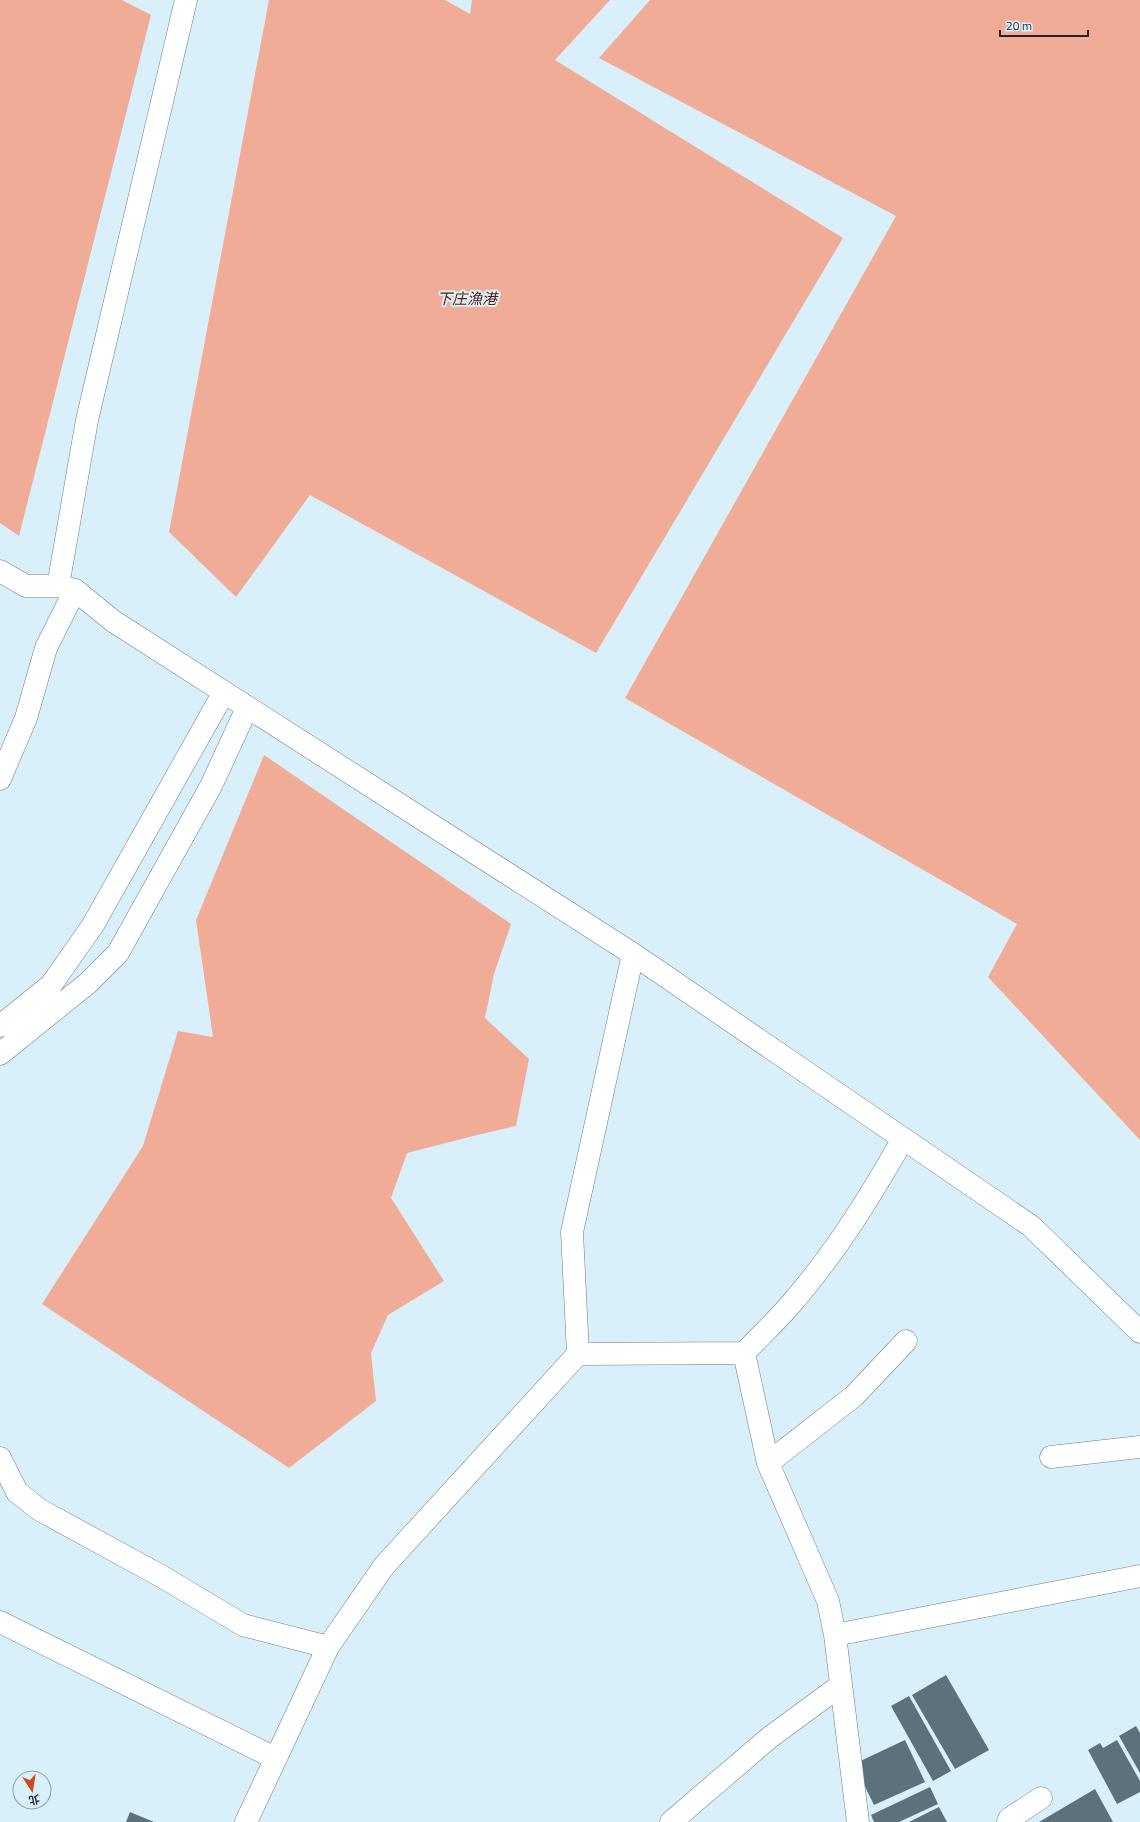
<svg xmlns="http://www.w3.org/2000/svg" width="1140" height="1822" viewBox="0 0 1140 1822" font-family="'Titillium Web','Noto Sans TC',sans-serif">
<style>
.water{fill:#f1ac97}
.building{fill:#5d717b}
.lines{fill:none;stroke-linecap:round;stroke-linejoin:round}
.minor-casing{stroke:#6a7e89;stroke-width:23}
.minor{stroke:#fff;stroke-width:22}
.labels{text-anchor:middle;dominant-baseline:central;stroke-width:4;stroke-linejoin:round;paint-order:stroke}
.water-label{font-size:15px;font-style:italic;fill:#581c09;stroke:#d9f0fb}
</style>
<rect width="100%" height="100%" fill="#d9f0fb"/>
<path class="water" d="M 0,0 L 122,0 L 151,15 L 19,536 L 0,523 Z
M 269,0 L 445,0 L 470,14 L 472,0 L 610,0 L 555,60 L 843,238 L 596,653 L 310,495 L 236,597 L 169,532 Z
M 650,0 L 1140,0 L 1140,1140 L 988,977 L 1017,924 L 625,698 L 896,216 L 599,58 Z
M 264,755 L 511,924 L 494,974 L 485,1018 L 529,1059 L 516,1126 L 477,1135 L 407,1153 L 391,1198 L 444,1281 L 388,1315 L 371,1353 L 376,1401 L 289,1468 L 42,1304 L 143,1146 L 178,1031 L 213,1037 L 196,920 Z"/>
<path class="building" d="M 946,1675 L 989,1750 L 955,1769 L 912,1695 Z
M 909,1696 L 951,1771 L 933,1781 L 891,1706 Z
M 1136,1726 L 1140,1733 L 1140,1773 L 1119,1736 Z
M 905,1740 L 925,1782 L 874,1805 L 854,1764 Z
M 1117,1740 L 1140,1781 L 1140,1792 L 1117,1804 L 1088,1750 L 1100,1743 L 1103,1748 Z
M 930,1787 L 938,1804 L 899,1822 L 874,1822 L 871,1815 Z
M 1095,1789 L 1113,1822 L 1039,1822 Z
M 939,1807 L 947,1822 L 909,1822 Z
M 130,1812 L 154,1822 L 126,1822 Z"/>
<g class="lines">
<defs>
<path id="minor" d="M 0,571 L 26,586 L 58,586 L 75,590 L 113,621 L 633,954 L 1031,1226 L 1140,1332
M 58,586 L 87,420 L 186,0
M 0,779 L 26,718 L 46,648 L 75,590
M 0,1026 L 51,985 L 93,925 L 224,692
M 0,1054 L 88,983 L 118,953 L 211,786 L 247,708
M 744,1353 C 761,1335 780,1318 796,1298 C 838,1249 871,1195 903,1139
M 578,1354 L 744,1353 L 768,1463 L 828,1601 L 835,1635 L 858,1822
M 1051,1457 L 1140,1447
M 0,1458 L 17,1492 L 40,1510 L 161,1576 L 243,1625 L 328,1647
M 768,1463 L 854,1396 L 906,1341
M 0,1622 L 275,1758
M 835,1635 L 1140,1576
M 246,1822 L 328,1647 L 384,1566 L 578,1354 L 572,1232 L 633,954
M 671,1822 L 769,1738 L 841,1685
M 1008,1822 L 1009,1819 L 1041,1798"/>
</defs>
<use href="#minor" class="minor-casing"/>
<use href="#minor" class="minor"/>
</g>
<g class="labels">
<g class="water-label">
<text x="467" y="298">下庄漁港</text>
</g>
</g>
<g transform="translate(32 1790) rotate(168)"><circle r="19" fill="#d9f0fb" stroke="#8fa0a8"/>
<path d="M0-3L7 15L0 10L-7 15Z" fill="#cf471a"/>
<text y="-6" font-size="11" font-weight="bold" text-anchor="middle" fill="#1f272c">北</text>
</g>
<path d="M1000 30v6h88v-6" fill="none" stroke="#1f272c" stroke-width="2"/>
<text x="1006" y="30" font-size="12" fill="#1f272c" stroke="#d9f0fb" stroke-width="3" paint-order="stroke">20 m</text>
</svg>
